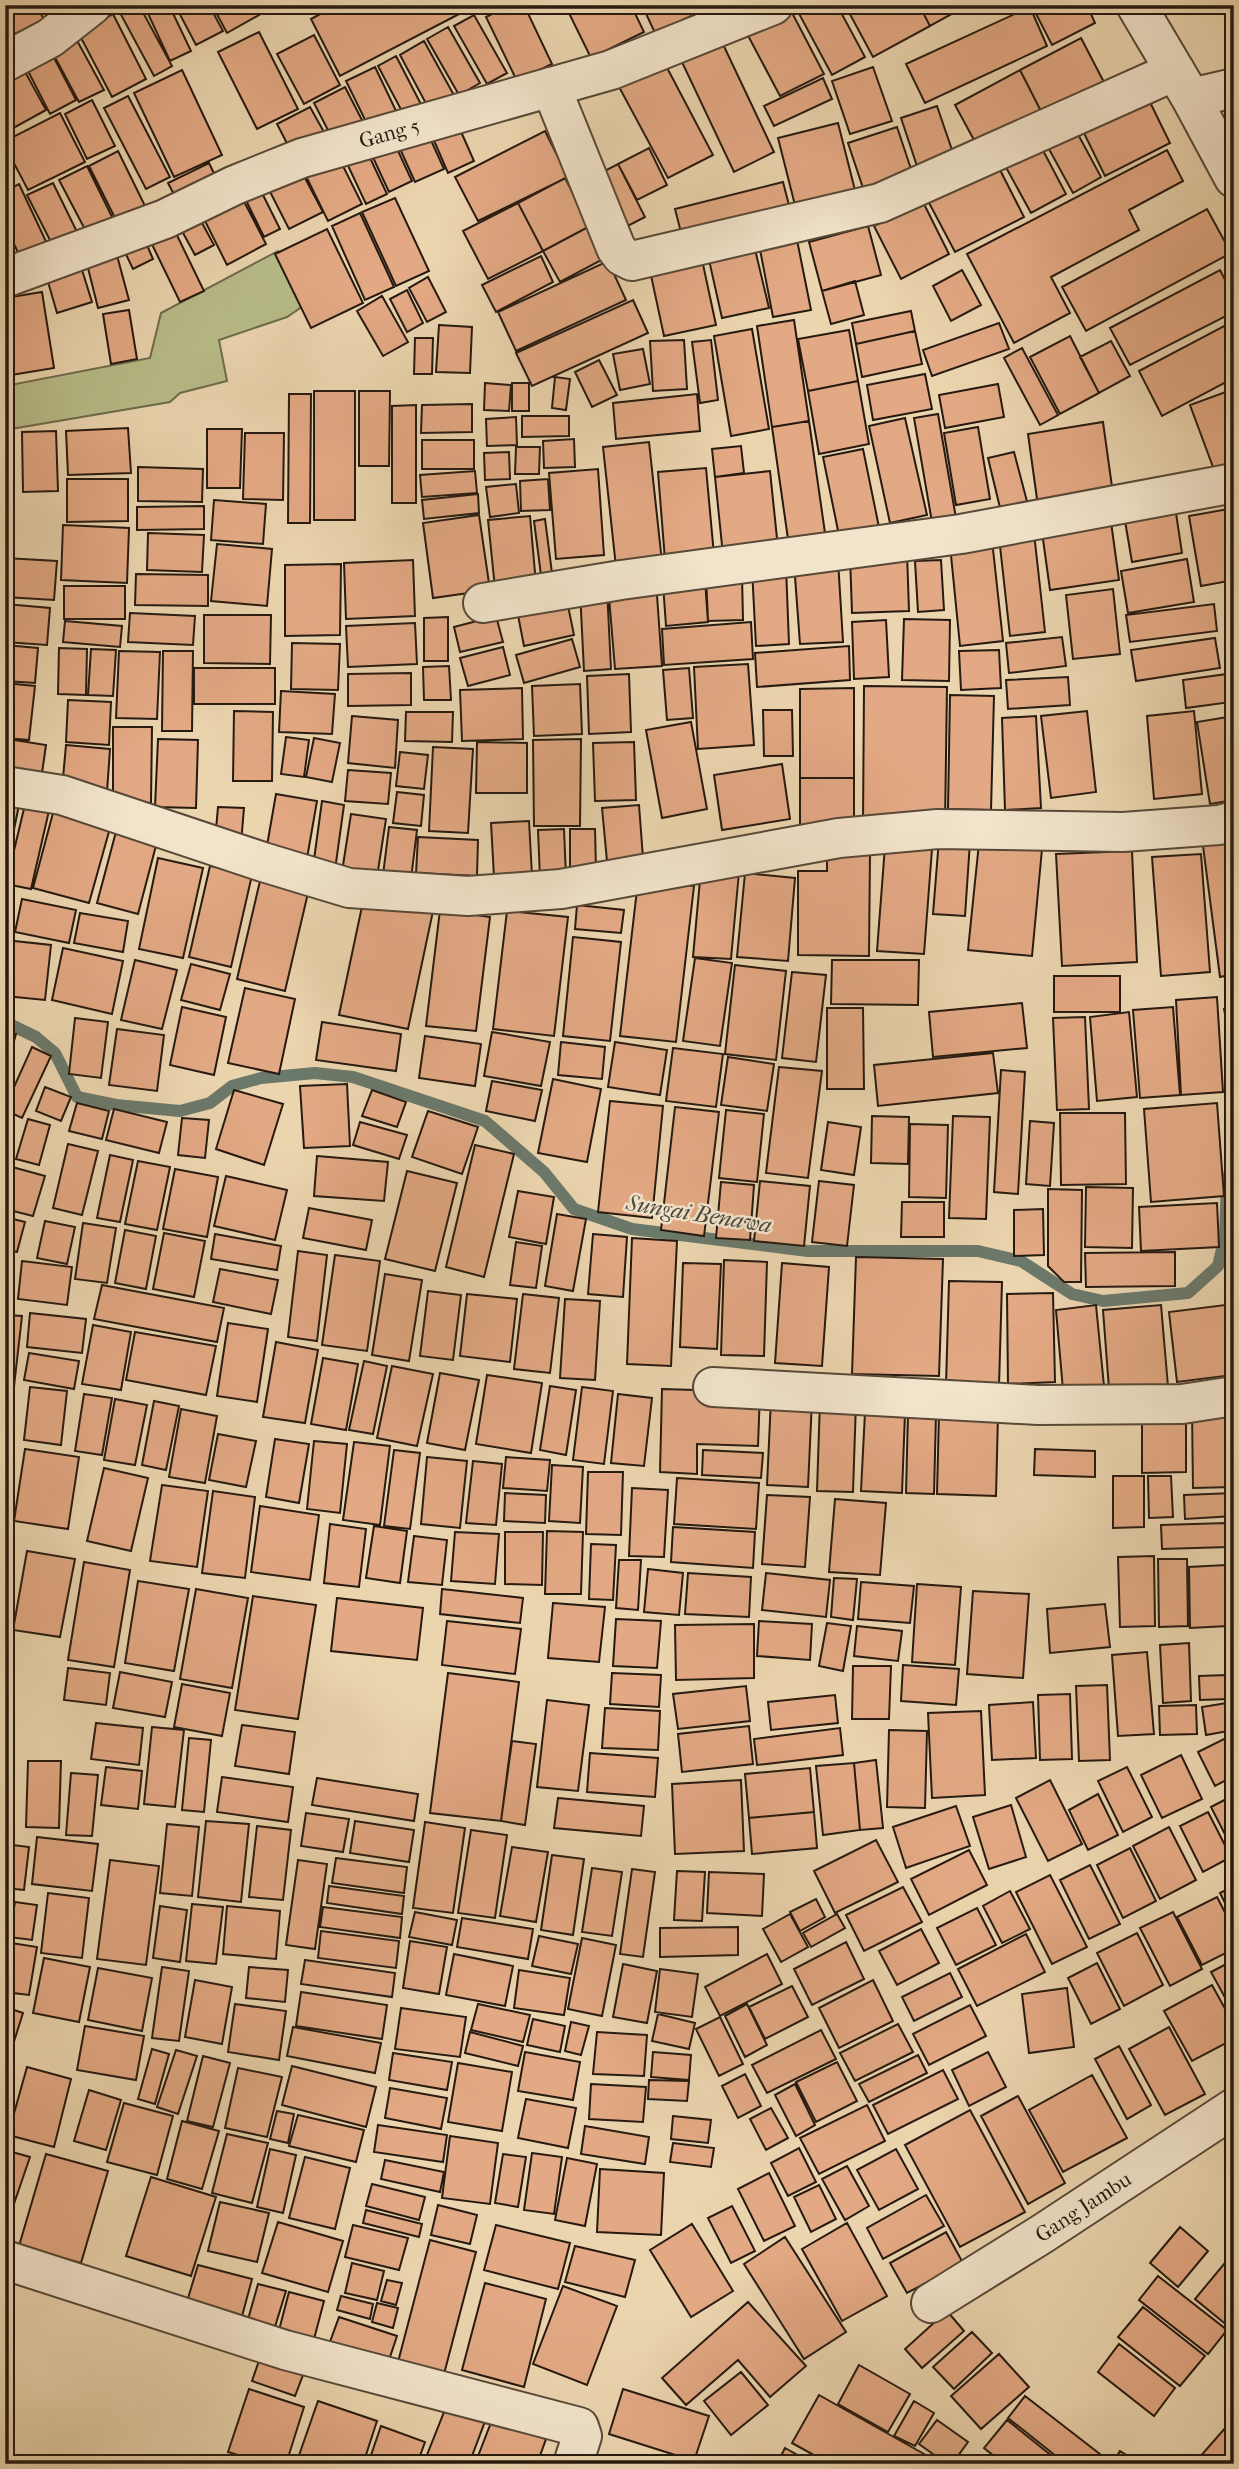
<svg xmlns="http://www.w3.org/2000/svg" width="1239" height="2469" viewBox="0 0 1239 2469" font-family="'IM FELL French Canon',serif">
<style>
.green{fill:#b8bd8a;stroke:#6f6c4d;stroke-width:2}
.lines{fill:none;stroke-linecap:round;stroke-linejoin:round}
.stream{stroke:#6b796b;stroke-width:12}
.building{fill:#e3a984;stroke:#261a10;stroke-width:2}
.minor-casing{stroke:#574938;stroke-width:42}
.tertiary-casing{stroke:#574938;stroke-width:42}
.minor{stroke:#f2e4cb;stroke-width:38}
.tertiary{stroke:#f2e4cb;stroke-width:38}
.labels{text-anchor:middle;dominant-baseline:central;stroke-width:5;stroke-linejoin:round;paint-order:stroke}
.street-label{font-size:21px;fill:#261a10;stroke:#f2e4cb}
.water-label{font-size:23px;font-style:italic;fill:#484a3e;stroke:#f2e4cb}
</style>
<rect width="100%" height="100%" fill="#ebd5af"/>
<filter id="stains"><feTurbulence type="fractalNoise" baseFrequency=".00286" numOctaves="4"/><feColorMatrix values="0 0 0 0 .2 0 0 0 0 .09 0 0 0 0 .02 0 0 0 .5 -.17"/></filter>
<radialGradient id="worn" r=".72"><stop offset=".6" stop-color="#630" stop-opacity="0"/><stop offset="1" stop-color="#630" stop-opacity=".3"/></radialGradient>
<path class="green" d="M 278,251 L 299,292 L 303,306 L 287,317 L 219,340 L 227,381 L 180,393 L 170,402 L 5,430 L 5,386 L 150,358 L 161,313 Z"/>
<g class="lines">
<path class="stream" d="M 5,1022 L 36,1037 L 55,1053 L 77,1097 L 116,1105 L 180,1111 L 210,1103 L 232,1086 L 261,1078 L 315,1073 L 353,1077 L 485,1121 L 544,1172 L 574,1209 L 632,1229 L 808,1251 L 978,1251 L 1021,1261 L 1072,1294 L 1103,1301 L 1188,1293 L 1218,1266 L 1225,1237 L 1227,1182 L 1234,1157"/>
</g>
<path class="building" d="M 5,5 L 37,5 L 44,20 L 15,34 L 5,15 Z
M 130,5 L 139,5 L 172,66 L 154,76 L 119,11 Z
M 144,5 L 169,5 L 191,51 L 170,61 Z
M 175,5 L 209,5 L 223,31 L 196,45 Z
M 212,5 L 254,5 L 259,15 L 227,33 Z
M 337,5 L 459,5 L 463,12 L 340,76 L 311,19 Z
M 510,5 L 524,5 L 552,64 L 517,81 L 486,17 Z
M 565,5 L 631,5 L 644,32 L 591,58 Z
M 642,5 L 700,5 L 702,11 L 655,33 Z
M 788,5 L 824,74 L 780,96 L 744,28 Z
M 806,5 L 837,5 L 865,57 L 832,75 L 797,10 Z
M 845,5 L 919,5 L 930,26 L 873,57 Z
M 919,5 L 968,5 L 930,26 Z
M 1034,5 L 1087,5 L 1095,23 L 1052,45 L 1032,6 Z
M 1030,7 L 1047,46 L 925,103 L 906,64 Z
M 113,14 L 146,79 L 112,97 L 78,32 Z
M 474,15 L 507,73 L 487,84 L 454,26 Z
M 448,27 L 480,83 L 459,95 L 427,39 Z
M 259,32 L 298,109 L 257,129 L 218,52 Z
M 74,35 L 104,90 L 79,102 L 50,48 Z
M 314,35 L 340,85 L 304,104 L 277,54 Z
M 1081,38 L 1106,86 L 1045,119 L 1020,70 Z
M 721,40 L 774,152 L 734,172 L 681,60 Z
M 424,41 L 455,97 L 430,111 L 400,55 Z
M 51,52 L 76,100 L 50,114 L 25,65 Z
M 396,56 L 425,112 L 407,121 L 378,66 Z
M 664,62 L 713,155 L 668,178 L 618,85 Z
M 375,67 L 399,117 L 370,130 L 346,81 Z
M 873,67 L 892,121 L 850,134 L 832,81 Z
M 23,68 L 46,110 L 6,132 L 5,78 Z
M 182,70 L 222,155 L 174,177 L 134,93 Z
M 1020,70 L 1045,119 L 981,153 L 955,105 Z
M 823,78 L 832,99 L 774,126 L 764,106 Z
M 345,87 L 364,124 L 333,140 L 314,103 Z
M 1145,92 L 1170,143 L 1105,176 L 1080,125 Z
M 128,96 L 170,177 L 146,189 L 104,108 Z
M 92,100 L 115,146 L 87,159 L 65,114 Z
M 937,106 L 953,153 L 917,166 L 901,118 Z
M 310,107 L 329,141 L 295,159 L 277,124 Z
M 60,113 L 85,162 L 28,190 L 5,146 L 5,141 Z
M 455,118 L 474,161 L 448,173 L 429,129 Z
M 838,123 L 858,202 L 798,217 L 778,138 Z
M 1073,125 L 1101,177 L 1073,193 L 1044,140 Z
M 425,127 L 444,169 L 415,182 L 396,140 Z
M 897,127 L 912,172 L 863,188 L 848,143 Z
M 545,131 L 568,177 L 478,221 L 455,177 Z
M 393,140 L 412,181 L 389,192 L 370,151 Z
M 1038,141 L 1066,194 L 1031,213 L 1002,160 Z
M 364,145 L 387,194 L 366,204 L 343,155 Z
M 649,148 L 667,185 L 637,200 L 618,164 Z
M 335,150 L 362,204 L 328,221 L 301,166 Z
M 1167,150 L 1183,181 L 1129,210 L 1139,230 L 1051,277 L 1070,313 L 1014,343 L 967,254 Z
M 118,151 L 147,210 L 118,224 L 89,166 Z
M 209,163 L 221,188 L 181,208 L 168,183 Z
M 297,163 L 323,212 L 289,229 L 264,180 Z
M 618,164 L 645,217 L 616,232 L 589,179 Z
M 997,164 L 1024,217 L 955,252 L 927,199 Z
M 87,166 L 116,225 L 90,239 L 59,180 Z
M 565,178 L 590,226 L 543,251 L 518,203 Z
M 256,181 L 280,229 L 264,237 L 240,188 Z
M 783,182 L 792,217 L 684,244 L 675,209 Z
M 53,183 L 80,238 L 55,250 L 27,195 Z
M 19,184 L 50,250 L 23,263 L 5,225 L 5,191 Z
M 236,186 L 266,244 L 227,265 L 198,207 Z
M 395,198 L 429,271 L 396,286 L 362,212 Z
M 923,202 L 949,254 L 901,279 L 874,226 Z
M 518,203 L 543,251 L 488,279 L 463,231 Z
M 1207,209 L 1231,253 L 1086,331 L 1062,287 Z
M 195,210 L 214,245 L 195,255 L 176,220 Z
M 360,213 L 394,287 L 365,300 L 332,226 Z
M 171,223 L 204,291 L 180,302 L 147,234 Z
M 590,226 L 607,257 L 560,282 L 543,251 Z
M 868,226 L 881,275 L 822,291 L 809,242 Z
M 327,229 L 363,303 L 311,328 L 275,254 Z
M 795,230 L 811,310 L 773,317 L 758,239 Z
M 143,236 L 153,259 L 133,269 L 122,246 Z
M 753,241 L 769,308 L 722,318 L 707,251 Z
M 115,248 L 129,300 L 98,308 L 85,256 Z
M 701,255 L 716,325 L 664,336 L 649,266 Z
M 541,256 L 553,282 L 496,312 L 482,285 Z
M 78,257 L 92,302 L 57,313 L 44,268 Z
M 608,261 L 626,300 L 516,351 L 498,312 Z
M 962,270 L 981,305 L 951,321 L 933,286 Z
M 1220,270 L 1234,297 L 1234,312 L 1130,365 L 1110,328 Z
M 428,277 L 446,312 L 427,322 L 409,288 Z
M 855,281 L 864,315 L 831,324 L 822,291 Z
M 407,290 L 423,323 L 407,332 L 390,299 Z
M 42,292 L 54,368 L 5,376 L 5,298 Z
M 382,296 L 408,342 L 383,356 L 357,311 Z
M 633,300 L 648,333 L 532,386 L 516,353 Z
M 129,310 L 137,359 L 111,364 L 103,314 Z
M 911,311 L 915,331 L 856,344 L 852,323 Z
M 794,320 L 809,421 L 772,427 L 757,326 Z
M 999,323 L 1009,349 L 932,376 L 923,350 Z
M 439,325 L 472,327 L 470,373 L 436,372 Z
M 1226,325 L 1234,340 L 1234,378 L 1162,416 L 1139,371 Z
M 752,329 L 769,429 L 731,436 L 714,336 Z
M 849,330 L 858,381 L 808,391 L 798,339 Z
M 915,331 L 922,364 L 862,377 L 856,344 Z
M 1070,336 L 1099,393 L 1060,414 L 1030,357 Z
M 415,338 L 433,338 L 432,374 L 414,374 Z
M 684,340 L 687,389 L 653,391 L 650,341 Z
M 711,340 L 718,400 L 700,403 L 692,342 Z
M 1111,341 L 1130,376 L 1099,393 L 1080,357 Z
M 1022,348 L 1058,415 L 1040,425 L 1004,358 Z
M 643,349 L 650,384 L 620,390 L 613,354 Z
M 599,360 L 617,395 L 592,407 L 575,372 Z
M 925,374 L 932,409 L 873,420 L 867,385 Z
M 555,377 L 570,379 L 566,410 L 552,408 Z
M 858,381 L 869,444 L 819,454 L 808,391 Z
M 485,383 L 511,385 L 509,411 L 484,410 Z
M 512,383 L 529,383 L 529,411 L 512,411 Z
M 998,384 L 1004,417 L 945,428 L 939,395 Z
M 1234,389 L 1234,468 L 1216,475 L 1190,405 Z
M 314,391 L 355,391 L 355,520 L 314,520 Z
M 359,391 L 390,391 L 389,466 L 359,466 Z
M 289,394 L 311,394 L 310,523 L 288,523 Z
M 697,394 L 700,431 L 616,439 L 613,403 Z
M 472,404 L 472,432 L 421,433 L 422,405 Z
M 416,405 L 416,503 L 392,503 L 392,406 Z
M 938,414 L 957,524 L 933,528 L 914,418 Z
M 522,416 L 569,416 L 569,436 L 522,437 Z
M 516,417 L 517,445 L 487,446 L 486,419 Z
M 905,418 L 927,515 L 890,523 L 869,426 Z
M 809,421 L 826,540 L 789,546 L 772,427 Z
M 1103,422 L 1113,494 L 1038,506 L 1028,434 Z
M 978,427 L 990,499 L 956,505 L 944,433 Z
M 128,428 L 131,473 L 68,475 L 66,431 Z
M 207,429 L 242,429 L 240,488 L 207,488 Z
M 56,431 L 58,491 L 23,492 L 22,432 Z
M 245,433 L 284,433 L 283,500 L 243,499 Z
M 574,439 L 575,467 L 544,468 L 543,441 Z
M 422,440 L 474,440 L 474,469 L 422,469 Z
M 649,442 L 662,562 L 616,567 L 603,447 Z
M 741,446 L 744,473 L 715,477 L 712,449 Z
M 516,447 L 540,447 L 539,474 L 515,474 Z
M 863,449 L 882,542 L 842,550 L 823,457 Z
M 509,452 L 510,479 L 485,480 L 484,453 Z
M 1014,452 L 1029,509 L 1002,516 L 988,458 Z
M 138,467 L 203,469 L 202,502 L 138,501 Z
M 706,468 L 714,555 L 665,560 L 658,472 Z
M 598,469 L 604,555 L 556,559 L 549,473 Z
M 475,471 L 477,493 L 422,497 L 420,475 Z
M 770,471 L 778,548 L 723,555 L 715,477 Z
M 67,479 L 128,479 L 128,521 L 67,522 Z
M 548,479 L 550,510 L 521,511 L 520,481 Z
M 516,484 L 519,513 L 490,517 L 486,487 Z
M 478,494 L 479,513 L 424,519 L 422,500 Z
M 214,500 L 266,504 L 263,544 L 211,540 Z
M 204,506 L 204,529 L 137,530 L 137,507 Z
M 1234,508 L 1234,580 L 1201,586 L 1189,516 Z
M 1176,513 L 1182,553 L 1132,562 L 1125,521 Z
M 479,515 L 490,590 L 433,598 L 423,523 Z
M 530,516 L 536,584 L 495,588 L 488,520 Z
M 545,519 L 553,581 L 542,583 L 534,521 Z
M 1111,522 L 1119,580 L 1050,590 L 1042,532 Z
M 63,525 L 129,528 L 127,583 L 61,580 Z
M 148,533 L 204,535 L 202,572 L 147,570 Z
M 1034,533 L 1045,632 L 1010,636 L 999,537 Z
M 992,540 L 1003,641 L 960,646 L 950,545 Z
M 217,544 L 272,549 L 267,606 L 211,601 Z
M 907,553 L 909,611 L 852,613 L 850,556 Z
M 5,558 L 57,561 L 54,600 L 5,597 Z
M 1187,559 L 1194,602 L 1128,613 L 1121,571 Z
M 413,560 L 415,616 L 346,619 L 344,563 Z
M 838,560 L 843,642 L 800,644 L 794,563 Z
M 941,560 L 944,610 L 918,612 L 915,561 Z
M 341,564 L 340,635 L 285,636 L 285,565 Z
M 786,567 L 789,644 L 756,646 L 752,569 Z
M 136,574 L 208,575 L 208,606 L 135,605 Z
M 742,576 L 743,620 L 708,621 L 706,577 Z
M 705,580 L 708,622 L 666,626 L 663,584 Z
M 656,581 L 662,666 L 615,669 L 608,585 Z
M 64,586 L 125,586 L 125,619 L 64,619 Z
M 607,589 L 611,669 L 584,671 L 580,591 Z
M 1113,589 L 1120,654 L 1073,659 L 1066,595 Z
M 567,601 L 574,635 L 524,646 L 517,610 Z
M 5,604 L 50,608 L 47,645 L 5,642 Z
M 1214,604 L 1217,631 L 1130,642 L 1126,615 Z
M 130,613 L 195,616 L 193,645 L 128,642 Z
M 204,615 L 271,615 L 270,664 L 204,663 Z
M 496,616 L 503,642 L 460,652 L 454,627 Z
M 448,617 L 448,661 L 424,661 L 424,618 Z
M 904,619 L 950,620 L 949,681 L 902,680 Z
M 886,620 L 889,677 L 854,679 L 852,622 Z
M 65,621 L 122,626 L 120,647 L 63,642 Z
M 751,622 L 753,659 L 664,665 L 662,629 Z
M 415,623 L 417,664 L 348,667 L 346,626 Z
M 1062,637 L 1066,666 L 1009,673 L 1006,643 Z
M 1215,638 L 1220,668 L 1136,681 L 1131,650 Z
M 572,639 L 580,667 L 524,683 L 516,655 Z
M 292,643 L 340,644 L 338,690 L 291,689 Z
M 5,645 L 38,648 L 35,683 L 5,681 Z
M 849,646 L 850,680 L 757,687 L 755,653 Z
M 503,647 L 510,675 L 468,686 L 460,658 Z
M 59,648 L 87,649 L 86,695 L 58,694 Z
M 91,649 L 116,650 L 113,696 L 88,695 Z
M 999,650 L 1001,688 L 961,690 L 959,651 Z
M 119,651 L 160,652 L 157,719 L 116,718 Z
M 163,651 L 193,651 L 192,731 L 162,731 Z
M 748,664 L 754,745 L 698,749 L 694,667 Z
M 449,666 L 451,700 L 424,700 L 423,667 Z
M 194,668 L 275,668 L 275,704 L 194,704 Z
M 689,668 L 693,718 L 667,720 L 663,670 Z
M 411,673 L 411,705 L 348,706 L 348,674 Z
M 629,674 L 631,732 L 589,734 L 587,676 Z
M 1227,674 L 1231,702 L 1186,708 L 1183,680 Z
M 1068,677 L 1070,705 L 1008,709 L 1006,680 Z
M 5,683 L 35,686 L 29,740 L 5,738 Z
M 580,684 L 582,734 L 534,736 L 532,686 Z
M 864,686 L 947,687 L 945,824 L 863,824 Z
M 522,688 L 523,739 L 462,741 L 460,690 Z
M 854,688 L 854,778 L 800,778 L 800,689 Z
M 281,691 L 335,694 L 332,734 L 279,732 Z
M 950,695 L 994,696 L 991,810 L 948,809 Z
M 68,700 L 111,702 L 109,745 L 66,742 Z
M 763,710 L 792,710 L 793,756 L 764,756 Z
M 234,711 L 273,712 L 272,781 L 233,781 Z
M 1087,711 L 1096,792 L 1051,798 L 1041,716 Z
M 1194,711 L 1202,794 L 1154,799 L 1147,716 Z
M 406,712 L 453,712 L 452,742 L 405,741 Z
M 352,716 L 398,720 L 395,768 L 348,763 Z
M 1036,716 L 1041,808 L 1005,810 L 1002,718 Z
M 1234,716 L 1234,800 L 1210,804 L 1197,722 Z
M 691,722 L 707,809 L 662,818 L 646,730 Z
M 113,727 L 152,727 L 151,803 L 113,802 Z
M 286,737 L 309,740 L 304,777 L 281,774 Z
M 314,738 L 340,743 L 332,782 L 306,777 Z
M 8,739 L 46,745 L 41,780 L 5,775 Z
M 158,739 L 198,740 L 196,808 L 155,807 Z
M 581,739 L 580,826 L 534,826 L 533,740 Z
M 477,742 L 527,743 L 527,793 L 476,793 Z
M 634,742 L 636,800 L 595,801 L 593,743 Z
M 66,745 L 110,749 L 107,792 L 62,789 Z
M 433,747 L 473,749 L 468,833 L 429,831 Z
M 400,752 L 428,755 L 424,789 L 396,786 Z
M 782,764 L 790,819 L 722,830 L 714,775 Z
M 348,770 L 391,773 L 388,804 L 345,801 Z
M 800,778 L 854,778 L 854,827 L 800,827 Z
M 5,792 L 21,795 L 5,874 Z
M 397,792 L 424,795 L 421,826 L 393,823 Z
M 276,794 L 317,801 L 306,864 L 265,857 Z
M 27,796 L 51,802 L 31,889 L 6,884 Z
M 322,801 L 344,805 L 335,870 L 313,867 Z
M 639,805 L 643,858 L 607,861 L 602,808 Z
M 218,807 L 244,808 L 241,843 L 215,841 Z
M 53,813 L 110,828 L 89,903 L 33,888 Z
M 351,814 L 386,819 L 377,877 L 342,872 Z
M 529,821 L 532,875 L 494,877 L 491,823 Z
M 389,827 L 417,830 L 411,879 L 383,875 Z
M 117,828 L 158,838 L 138,914 L 97,903 Z
M 564,829 L 566,877 L 540,878 L 538,830 Z
M 570,829 L 595,829 L 596,870 L 570,871 Z
M 418,837 L 478,840 L 477,876 L 416,873 Z
M 939,839 L 970,842 L 965,916 L 933,914 Z
M 1230,839 L 1234,855 L 1234,974 L 1220,977 L 1203,846 Z
M 979,843 L 1042,849 L 1032,956 L 968,950 Z
M 885,846 L 932,849 L 924,954 L 877,951 Z
M 1132,851 L 1137,962 L 1062,966 L 1056,854 Z
M 827,852 L 870,852 L 869,956 L 798,955 L 798,871 L 827,871 Z
M 1201,854 L 1210,972 L 1161,976 L 1152,857 Z
M 158,858 L 203,868 L 183,958 L 139,949 Z
M 210,866 L 252,875 L 231,967 L 189,957 Z
M 701,869 L 739,872 L 731,959 L 693,957 Z
M 745,873 L 795,878 L 788,961 L 737,957 Z
M 260,881 L 308,893 L 285,991 L 237,979 Z
M 638,881 L 694,886 L 676,1042 L 620,1036 Z
M 364,897 L 433,911 L 408,1029 L 339,1015 Z
M 22,899 L 76,910 L 69,943 L 15,932 Z
M 577,905 L 624,910 L 621,933 L 575,929 Z
M 440,910 L 490,917 L 476,1031 L 426,1026 Z
M 507,911 L 568,917 L 554,1036 L 493,1029 Z
M 80,913 L 128,921 L 123,952 L 74,943 Z
M 573,937 L 621,942 L 610,1041 L 563,1036 Z
M 5,940 L 51,945 L 45,1000 L 5,996 Z
M 63,948 L 123,961 L 112,1014 L 52,1000 Z
M 695,958 L 732,963 L 720,1046 L 683,1041 Z
M 135,960 L 177,970 L 162,1029 L 121,1020 Z
M 832,960 L 919,960 L 918,1005 L 831,1004 Z
M 191,964 L 230,974 L 220,1010 L 181,1000 Z
M 735,965 L 786,971 L 776,1060 L 725,1054 Z
M 792,972 L 826,975 L 816,1062 L 782,1058 Z
M 1054,976 L 1120,976 L 1120,1012 L 1054,1012 Z
M 245,988 L 295,999 L 279,1074 L 228,1063 Z
M 1217,997 L 1223,1092 L 1181,1095 L 1176,1000 Z
M 1022,1003 L 1027,1048 L 933,1057 L 929,1012 Z
M 182,1007 L 226,1017 L 214,1075 L 170,1065 Z
M 1173,1007 L 1180,1095 L 1140,1098 L 1133,1010 Z
M 1234,1007 L 1234,1057 L 1224,1009 Z
M 827,1008 L 863,1008 L 864,1089 L 827,1089 Z
M 1129,1012 L 1137,1097 L 1097,1101 L 1090,1017 Z
M 1085,1017 L 1089,1109 L 1057,1110 L 1053,1018 Z
M 75,1018 L 108,1022 L 101,1078 L 69,1074 Z
M 322,1022 L 401,1034 L 396,1071 L 316,1060 Z
M 117,1029 L 164,1035 L 157,1091 L 109,1085 Z
M 5,1032 L 16,1034 L 5,1073 Z
M 492,1032 L 550,1042 L 541,1086 L 484,1076 Z
M 425,1036 L 481,1044 L 475,1086 L 419,1078 Z
M 561,1042 L 605,1047 L 602,1079 L 558,1075 Z
M 615,1042 L 667,1050 L 660,1095 L 608,1087 Z
M 32,1047 L 51,1056 L 22,1118 L 5,1110 L 5,1107 Z
M 673,1048 L 723,1054 L 716,1107 L 666,1101 Z
M 993,1053 L 998,1093 L 878,1106 L 874,1065 Z
M 728,1057 L 774,1064 L 767,1111 L 721,1105 Z
M 779,1067 L 822,1071 L 808,1178 L 766,1173 Z
M 1001,1070 L 1025,1072 L 1018,1194 L 994,1192 Z
M 553,1079 L 601,1089 L 587,1162 L 538,1153 Z
M 492,1081 L 542,1090 L 535,1121 L 486,1111 Z
M 347,1084 L 350,1146 L 304,1148 L 300,1086 Z
M 45,1087 L 71,1097 L 61,1121 L 36,1111 Z
M 234,1090 L 283,1104 L 264,1165 L 216,1149 Z
M 372,1090 L 406,1102 L 397,1127 L 362,1116 Z
M 610,1101 L 663,1106 L 652,1218 L 598,1212 Z
M 77,1103 L 109,1111 L 102,1139 L 69,1131 Z
M 1217,1103 L 1224,1196 L 1151,1202 L 1144,1109 Z
M 675,1107 L 719,1112 L 704,1236 L 661,1230 Z
M 114,1109 L 167,1122 L 159,1153 L 106,1140 Z
M 726,1110 L 764,1114 L 757,1182 L 719,1178 Z
M 428,1111 L 478,1127 L 462,1174 L 412,1157 Z
M 1060,1113 L 1125,1113 L 1126,1184 L 1061,1185 Z
M 872,1116 L 909,1117 L 908,1164 L 871,1163 Z
M 953,1116 L 990,1117 L 986,1219 L 949,1218 Z
M 182,1118 L 209,1120 L 205,1158 L 178,1155 Z
M 28,1119 L 50,1125 L 39,1165 L 16,1159 Z
M 1030,1121 L 1054,1123 L 1050,1186 L 1026,1184 Z
M 360,1122 L 407,1135 L 399,1159 L 353,1145 Z
M 828,1122 L 861,1127 L 854,1175 L 821,1170 Z
M 910,1124 L 948,1125 L 946,1198 L 909,1197 Z
M 68,1144 L 98,1151 L 82,1215 L 53,1208 Z
M 475,1145 L 514,1154 L 484,1277 L 446,1267 Z
M 110,1155 L 133,1160 L 120,1222 L 97,1218 Z
M 317,1156 L 388,1162 L 384,1201 L 314,1196 Z
M 138,1161 L 170,1167 L 157,1230 L 125,1224 Z
M 5,1165 L 45,1176 L 33,1216 L 5,1209 Z
M 175,1169 L 218,1177 L 207,1237 L 163,1229 Z
M 407,1171 L 457,1183 L 435,1271 L 385,1259 Z
M 226,1176 L 287,1190 L 275,1240 L 214,1226 Z
M 760,1181 L 810,1186 L 804,1246 L 754,1241 Z
M 819,1181 L 854,1185 L 847,1246 L 812,1242 Z
M 721,1182 L 754,1185 L 750,1240 L 716,1238 Z
M 1086,1187 L 1133,1188 L 1132,1248 L 1085,1247 Z
M 1048,1189 L 1082,1190 L 1081,1282 L 1064,1282 L 1048,1266 Z
M 518,1191 L 554,1197 L 546,1244 L 509,1237 Z
M 902,1202 L 944,1202 L 944,1237 L 901,1237 Z
M 1217,1203 L 1219,1247 L 1141,1251 L 1139,1207 Z
M 309,1208 L 372,1220 L 366,1250 L 303,1238 Z
M 1043,1209 L 1044,1255 L 1014,1256 L 1014,1210 Z
M 557,1214 L 586,1219 L 573,1291 L 545,1286 Z
M 5,1217 L 25,1222 L 17,1252 L 5,1249 Z
M 45,1221 L 75,1227 L 67,1264 L 37,1258 Z
M 83,1223 L 116,1228 L 107,1283 L 75,1279 Z
M 125,1230 L 156,1236 L 146,1289 L 115,1283 Z
M 164,1233 L 205,1241 L 194,1297 L 153,1289 Z
M 215,1234 L 281,1246 L 277,1270 L 211,1259 Z
M 593,1234 L 627,1237 L 623,1297 L 588,1294 Z
M 632,1238 L 677,1241 L 671,1366 L 627,1364 Z
M 516,1242 L 542,1246 L 536,1288 L 510,1285 Z
M 298,1251 L 327,1255 L 317,1341 L 288,1337 Z
M 1175,1252 L 1175,1286 L 1086,1287 L 1085,1253 Z
M 335,1255 L 380,1261 L 367,1351 L 322,1345 Z
M 856,1257 L 943,1259 L 939,1376 L 852,1374 Z
M 5,1260 L 11,1260 L 6,1306 L 5,1306 Z
M 724,1260 L 767,1262 L 764,1356 L 721,1355 Z
M 22,1261 L 72,1267 L 67,1305 L 18,1299 Z
M 683,1263 L 721,1264 L 717,1349 L 680,1347 Z
M 782,1263 L 829,1267 L 822,1366 L 775,1363 Z
M 220,1269 L 278,1280 L 271,1314 L 213,1302 Z
M 385,1274 L 422,1280 L 409,1361 L 372,1355 Z
M 949,1281 L 1002,1282 L 999,1386 L 946,1385 Z
M 102,1285 L 224,1308 L 217,1342 L 94,1319 Z
M 428,1291 L 461,1295 L 453,1360 L 420,1356 Z
M 1053,1293 L 1055,1382 L 1008,1384 L 1007,1294 Z
M 467,1294 L 517,1299 L 510,1362 L 460,1356 Z
M 523,1294 L 559,1298 L 550,1373 L 514,1369 Z
M 565,1299 L 600,1301 L 595,1380 L 560,1378 Z
M 1096,1305 L 1104,1386 L 1063,1390 L 1056,1310 Z
M 1161,1305 L 1169,1398 L 1110,1402 L 1103,1310 Z
M 1225,1305 L 1233,1375 L 1177,1382 L 1169,1312 Z
M 30,1313 L 86,1319 L 82,1353 L 27,1347 Z
M 5,1315 L 22,1316 L 12,1404 L 5,1403 Z
M 228,1323 L 268,1329 L 257,1402 L 217,1396 Z
M 93,1325 L 131,1332 L 121,1390 L 82,1384 Z
M 135,1332 L 216,1346 L 206,1395 L 126,1380 Z
M 276,1342 L 318,1350 L 305,1423 L 263,1417 Z
M 29,1353 L 79,1361 L 74,1389 L 24,1380 Z
M 323,1358 L 358,1364 L 346,1430 L 311,1424 Z
M 364,1361 L 387,1366 L 373,1434 L 349,1430 Z
M 392,1366 L 433,1374 L 417,1446 L 377,1438 Z
M 440,1373 L 479,1380 L 465,1450 L 427,1443 Z
M 487,1375 L 542,1383 L 531,1453 L 476,1444 Z
M 550,1386 L 576,1390 L 566,1455 L 540,1450 Z
M 30,1387 L 67,1391 L 61,1445 L 24,1440 Z
M 582,1387 L 613,1391 L 604,1464 L 573,1460 Z
M 662,1389 L 760,1392 L 758,1446 L 697,1444 L 697,1474 L 660,1472 Z
M 84,1394 L 112,1398 L 102,1455 L 75,1451 Z
M 618,1394 L 652,1398 L 644,1466 L 611,1463 Z
M 115,1399 L 147,1405 L 135,1465 L 104,1460 Z
M 771,1399 L 812,1400 L 808,1487 L 767,1485 Z
M 154,1401 L 179,1406 L 166,1470 L 142,1465 Z
M 820,1401 L 856,1402 L 853,1492 L 817,1491 Z
M 5,1407 L 13,1408 L 10,1437 L 5,1437 Z
M 181,1409 L 217,1416 L 205,1483 L 169,1477 Z
M 1234,1409 L 1234,1487 L 1193,1488 L 1192,1410 Z
M 865,1412 L 905,1413 L 902,1493 L 861,1491 Z
M 908,1413 L 936,1414 L 934,1494 L 906,1493 Z
M 1142,1413 L 1186,1413 L 1186,1472 L 1142,1473 Z
M 939,1414 L 998,1415 L 996,1496 L 937,1494 Z
M 218,1434 L 256,1441 L 246,1487 L 209,1480 Z
M 275,1439 L 309,1444 L 299,1503 L 266,1497 Z
M 5,1441 L 14,1442 L 7,1513 L 5,1512 Z
M 314,1441 L 347,1444 L 340,1513 L 307,1509 Z
M 354,1442 L 390,1446 L 380,1525 L 343,1520 Z
M 25,1449 L 79,1457 L 68,1529 L 14,1521 Z
M 1035,1449 L 1095,1451 L 1095,1477 L 1034,1475 Z
M 394,1450 L 420,1453 L 410,1529 L 384,1526 Z
M 703,1450 L 763,1453 L 761,1478 L 702,1475 Z
M 427,1457 L 467,1461 L 460,1528 L 421,1524 Z
M 506,1457 L 550,1460 L 547,1491 L 503,1488 Z
M 473,1461 L 502,1464 L 496,1525 L 466,1523 Z
M 552,1465 L 583,1467 L 580,1523 L 549,1521 Z
M 104,1468 L 148,1478 L 131,1551 L 87,1541 Z
M 588,1472 L 623,1472 L 621,1535 L 586,1534 Z
M 1113,1476 L 1144,1476 L 1144,1527 L 1113,1528 Z
M 1148,1476 L 1171,1476 L 1173,1517 L 1149,1518 Z
M 677,1478 L 759,1483 L 756,1529 L 674,1524 Z
M 162,1485 L 208,1491 L 197,1567 L 150,1561 Z
M 632,1488 L 668,1490 L 664,1557 L 629,1556 Z
M 213,1491 L 255,1497 L 245,1578 L 202,1573 Z
M 505,1493 L 546,1495 L 545,1523 L 504,1521 Z
M 1234,1493 L 1234,1516 L 1185,1519 L 1184,1495 Z
M 767,1495 L 810,1497 L 805,1567 L 762,1564 Z
M 835,1499 L 886,1503 L 880,1575 L 829,1572 Z
M 260,1506 L 319,1515 L 310,1580 L 251,1572 Z
M 1227,1523 L 1228,1547 L 1162,1549 L 1161,1525 Z
M 330,1524 L 366,1529 L 359,1587 L 324,1583 Z
M 374,1526 L 407,1531 L 400,1583 L 366,1578 Z
M 673,1527 L 755,1532 L 753,1568 L 671,1562 Z
M 547,1531 L 583,1532 L 581,1594 L 545,1594 Z
M 455,1532 L 499,1534 L 495,1584 L 451,1581 Z
M 505,1532 L 543,1532 L 542,1585 L 505,1584 Z
M 414,1536 L 447,1540 L 442,1585 L 408,1582 Z
M 591,1544 L 616,1545 L 613,1600 L 589,1599 Z
M 5,1545 L 13,1546 L 5,1582 Z
M 27,1551 L 75,1559 L 60,1637 L 13,1630 Z
M 1154,1556 L 1155,1626 L 1120,1627 L 1118,1557 Z
M 1158,1559 L 1187,1559 L 1188,1626 L 1159,1627 Z
M 619,1560 L 641,1560 L 638,1610 L 616,1608 Z
M 84,1562 L 130,1570 L 114,1667 L 68,1660 Z
M 1226,1565 L 1228,1626 L 1190,1628 L 1189,1567 Z
M 648,1569 L 683,1573 L 679,1615 L 644,1612 Z
M 688,1573 L 751,1577 L 749,1617 L 685,1614 Z
M 766,1573 L 830,1580 L 826,1617 L 762,1610 Z
M 834,1578 L 857,1579 L 853,1620 L 831,1617 Z
M 138,1581 L 189,1589 L 174,1671 L 125,1663 Z
M 861,1582 L 914,1586 L 910,1623 L 858,1619 Z
M 917,1584 L 961,1587 L 955,1665 L 912,1662 Z
M 196,1589 L 248,1598 L 232,1688 L 180,1679 Z
M 442,1589 L 523,1598 L 520,1623 L 440,1614 Z
M 973,1591 L 1029,1594 L 1023,1678 L 967,1674 Z
M 253,1596 L 316,1605 L 298,1719 L 235,1710 Z
M 337,1598 L 423,1608 L 417,1660 L 331,1651 Z
M 553,1603 L 605,1607 L 599,1662 L 548,1658 Z
M 1105,1604 L 1110,1647 L 1050,1653 L 1047,1609 Z
M 616,1619 L 661,1621 L 657,1668 L 613,1666 Z
M 447,1621 L 521,1629 L 515,1674 L 442,1665 Z
M 759,1621 L 812,1624 L 810,1660 L 757,1656 Z
M 827,1623 L 851,1626 L 843,1671 L 819,1666 Z
M 754,1624 L 754,1678 L 676,1680 L 675,1625 Z
M 857,1626 L 902,1631 L 898,1661 L 854,1656 Z
M 1189,1643 L 1191,1701 L 1163,1703 L 1160,1645 Z
M 1147,1652 L 1154,1734 L 1118,1736 L 1112,1655 Z
M 903,1665 L 959,1669 L 956,1705 L 901,1701 Z
M 853,1666 L 891,1666 L 889,1719 L 852,1719 Z
M 68,1668 L 110,1673 L 106,1705 L 64,1700 Z
M 120,1672 L 172,1682 L 165,1717 L 113,1708 Z
M 448,1673 L 519,1682 L 501,1821 L 430,1813 Z
M 612,1673 L 661,1675 L 659,1707 L 610,1704 Z
M 1227,1675 L 1228,1699 L 1200,1700 L 1199,1676 Z
M 182,1684 L 230,1693 L 222,1736 L 174,1727 Z
M 1107,1685 L 1110,1760 L 1079,1761 L 1076,1686 Z
M 746,1686 L 750,1721 L 678,1729 L 673,1694 Z
M 1070,1694 L 1072,1759 L 1040,1760 L 1038,1695 Z
M 835,1695 L 838,1723 L 771,1730 L 768,1702 Z
M 547,1700 L 589,1705 L 578,1791 L 537,1787 Z
M 1033,1702 L 1036,1758 L 992,1760 L 989,1705 Z
M 1233,1702 L 1234,1730 L 1206,1735 L 1202,1707 Z
M 1196,1705 L 1197,1734 L 1160,1735 L 1159,1706 Z
M 605,1708 L 660,1711 L 658,1750 L 602,1748 Z
M 981,1711 L 985,1795 L 932,1798 L 928,1713 Z
M 96,1723 L 143,1728 L 139,1765 L 91,1759 Z
M 242,1725 L 295,1732 L 289,1774 L 235,1766 Z
M 749,1726 L 753,1764 L 682,1772 L 678,1734 Z
M 152,1727 L 184,1730 L 175,1807 L 144,1804 Z
M 840,1728 L 843,1755 L 757,1765 L 754,1739 Z
M 889,1730 L 927,1731 L 925,1808 L 887,1807 Z
M 1234,1734 L 1234,1776 L 1215,1786 L 1198,1752 Z
M 189,1738 L 211,1740 L 204,1812 L 182,1810 Z
M 512,1741 L 536,1744 L 525,1825 L 501,1821 Z
M 590,1753 L 658,1758 L 655,1797 L 587,1792 Z
M 1181,1755 L 1202,1799 L 1162,1818 L 1141,1775 Z
M 876,1760 L 883,1828 L 860,1830 L 854,1763 Z
M 28,1761 L 61,1761 L 59,1828 L 26,1827 Z
M 854,1763 L 860,1830 L 823,1835 L 816,1766 Z
M 106,1767 L 142,1771 L 138,1809 L 101,1805 Z
M 1127,1767 L 1152,1817 L 1123,1832 L 1098,1781 Z
M 810,1768 L 814,1812 L 749,1818 L 745,1774 Z
M 71,1773 L 98,1775 L 92,1836 L 66,1835 Z
M 222,1777 L 293,1787 L 288,1822 L 217,1812 Z
M 317,1778 L 418,1794 L 414,1821 L 312,1805 Z
M 741,1780 L 744,1851 L 675,1854 L 672,1784 Z
M 1050,1780 L 1082,1844 L 1048,1861 L 1016,1798 Z
M 1098,1794 L 1118,1835 L 1088,1850 L 1069,1810 Z
M 1234,1795 L 1234,1852 L 1211,1807 Z
M 558,1798 L 644,1806 L 641,1836 L 554,1828 Z
M 1011,1805 L 1026,1857 L 989,1869 L 973,1817 Z
M 956,1806 L 970,1846 L 906,1868 L 893,1827 Z
M 814,1812 L 817,1848 L 752,1854 L 749,1818 Z
M 1208,1812 L 1231,1857 L 1203,1872 L 1180,1826 Z
M 306,1813 L 349,1819 L 343,1852 L 301,1846 Z
M 206,1821 L 249,1824 L 241,1902 L 198,1897 Z
M 355,1821 L 414,1830 L 409,1862 L 350,1853 Z
M 425,1822 L 465,1828 L 453,1913 L 413,1908 Z
M 167,1824 L 199,1827 L 192,1896 L 160,1893 Z
M 257,1826 L 291,1830 L 283,1900 L 249,1897 Z
M 1169,1827 L 1196,1880 L 1160,1899 L 1133,1846 Z
M 471,1830 L 507,1835 L 495,1918 L 458,1913 Z
M 37,1837 L 98,1844 L 92,1891 L 32,1884 Z
M 876,1840 L 898,1882 L 835,1913 L 814,1871 Z
M 5,1844 L 29,1847 L 24,1890 L 5,1888 Z
M 512,1847 L 548,1852 L 536,1922 L 500,1916 Z
M 1130,1848 L 1156,1901 L 1123,1918 L 1097,1865 Z
M 969,1850 L 987,1885 L 929,1915 L 911,1879 Z
M 552,1855 L 584,1859 L 573,1935 L 541,1930 Z
M 336,1858 L 407,1867 L 404,1893 L 332,1883 Z
M 110,1860 L 159,1866 L 146,1965 L 97,1959 Z
M 298,1860 L 327,1864 L 315,1949 L 286,1945 Z
M 1090,1865 L 1120,1924 L 1089,1939 L 1060,1880 Z
M 592,1868 L 622,1872 L 612,1936 L 582,1932 Z
M 632,1869 L 655,1872 L 643,1957 L 620,1954 Z
M 677,1871 L 705,1872 L 702,1921 L 674,1920 Z
M 709,1872 L 764,1874 L 762,1916 L 707,1913 Z
M 1050,1875 L 1087,1947 L 1052,1964 L 1016,1892 Z
M 329,1886 L 404,1896 L 402,1914 L 327,1903 Z
M 1234,1886 L 1234,1921 L 1220,1893 Z
M 903,1887 L 922,1922 L 864,1951 L 846,1915 Z
M 1010,1891 L 1030,1929 L 1002,1943 L 983,1906 Z
M 48,1893 L 89,1898 L 82,1958 L 41,1953 Z
M 1217,1897 L 1234,1930 L 1234,1949 L 1202,1965 L 1177,1917 Z
M 816,1899 L 825,1917 L 800,1931 L 790,1912 Z
M 15,1902 L 37,1905 L 32,1940 L 9,1937 Z
M 192,1904 L 223,1907 L 216,1964 L 186,1961 Z
M 160,1906 L 187,1910 L 180,1962 L 153,1958 Z
M 227,1906 L 280,1911 L 276,1959 L 223,1954 Z
M 323,1907 L 402,1917 L 400,1938 L 320,1927 Z
M 977,1908 L 996,1945 L 956,1965 L 937,1928 Z
M 415,1912 L 457,1920 L 452,1945 L 409,1937 Z
M 1173,1912 L 1202,1969 L 1170,1986 L 1140,1928 Z
M 790,1914 L 808,1947 L 781,1962 L 763,1929 Z
M 837,1914 L 845,1928 L 811,1947 L 803,1933 Z
M 462,1918 L 533,1929 L 528,1959 L 457,1947 Z
M 738,1927 L 738,1955 L 660,1957 L 660,1928 Z
M 921,1929 L 939,1963 L 897,1985 L 879,1951 Z
M 321,1931 L 399,1941 L 396,1968 L 318,1958 Z
M 1137,1933 L 1163,1985 L 1124,2006 L 1097,1953 Z
M 1026,1934 L 1045,1972 L 977,2006 L 958,1969 Z
M 539,1936 L 578,1944 L 571,1974 L 532,1966 Z
M 582,1938 L 616,1945 L 602,2016 L 568,2009 Z
M 410,1941 L 447,1947 L 439,1994 L 403,1988 Z
M 5,1942 L 37,1947 L 29,1995 L 5,1992 Z
M 846,1942 L 864,1979 L 812,2005 L 794,1969 Z
M 454,1954 L 513,1966 L 505,2006 L 446,1995 Z
M 767,1954 L 782,1984 L 720,2016 L 705,1987 Z
M 44,1958 L 90,1967 L 79,2022 L 33,2013 Z
M 305,1960 L 395,1973 L 392,1997 L 301,1984 Z
M 1234,1960 L 1234,2014 L 1211,1972 Z
M 1097,1963 L 1120,2009 L 1091,2024 L 1068,1978 Z
M 623,1964 L 657,1971 L 647,2023 L 613,2017 Z
M 162,1967 L 189,1971 L 179,2041 L 152,2038 Z
M 249,1967 L 288,1970 L 285,2002 L 246,1998 Z
M 98,1968 L 152,1978 L 142,2031 L 88,2020 Z
M 660,1969 L 698,1974 L 692,2017 L 655,2012 Z
M 519,1970 L 570,1978 L 564,2015 L 514,2008 Z
M 950,1973 L 962,1997 L 914,2021 L 902,1997 Z
M 195,1980 L 232,1987 L 222,2044 L 185,2037 Z
M 873,1980 L 893,2021 L 839,2048 L 819,2008 Z
M 1212,1985 L 1234,2025 L 1234,2039 L 1192,2061 L 1164,2011 Z
M 792,1986 L 808,2017 L 765,2039 L 749,2007 Z
M 1067,1988 L 1074,2047 L 1029,2053 L 1022,1994 Z
M 301,1992 L 387,2005 L 382,2039 L 296,2026 Z
M 235,2004 L 286,2011 L 279,2060 L 228,2052 Z
M 478,2004 L 530,2015 L 523,2042 L 471,2030 Z
M 747,2004 L 767,2045 L 745,2057 L 725,2016 Z
M 970,2005 L 986,2036 L 929,2065 L 913,2034 Z
M 5,2007 L 23,2013 L 5,2070 Z
M 401,2008 L 466,2017 L 460,2057 L 395,2049 Z
M 658,2014 L 695,2023 L 689,2049 L 652,2041 Z
M 720,2017 L 743,2064 L 719,2076 L 696,2029 Z
M 533,2019 L 565,2026 L 560,2052 L 527,2045 Z
M 571,2022 L 589,2026 L 581,2055 L 565,2051 Z
M 898,2024 L 913,2052 L 855,2081 L 840,2053 Z
M 85,2026 L 144,2036 L 136,2080 L 77,2070 Z
M 293,2027 L 381,2043 L 375,2073 L 287,2056 Z
M 1169,2027 L 1205,2094 L 1165,2115 L 1129,2049 Z
M 821,2030 L 836,2059 L 767,2093 L 752,2065 Z
M 470,2032 L 523,2046 L 518,2066 L 465,2053 Z
M 597,2032 L 647,2035 L 644,2076 L 593,2074 Z
M 1119,2046 L 1151,2105 L 1127,2119 L 1095,2059 Z
M 152,2049 L 169,2054 L 155,2104 L 138,2099 Z
M 176,2050 L 197,2056 L 178,2114 L 157,2107 Z
M 525,2052 L 580,2062 L 573,2100 L 518,2091 Z
M 653,2052 L 691,2055 L 689,2080 L 651,2077 Z
M 988,2052 L 1006,2087 L 969,2106 L 952,2070 Z
M 393,2053 L 452,2062 L 447,2090 L 389,2080 Z
M 918,2055 L 927,2073 L 869,2102 L 859,2084 Z
M 203,2056 L 230,2063 L 213,2127 L 187,2121 Z
M 837,2062 L 857,2101 L 816,2122 L 796,2082 Z
M 458,2063 L 512,2072 L 502,2131 L 448,2122 Z
M 292,2066 L 376,2087 L 366,2127 L 282,2105 Z
M 27,2067 L 71,2079 L 54,2147 L 8,2135 Z
M 238,2068 L 282,2077 L 267,2137 L 225,2128 Z
M 943,2070 L 958,2099 L 888,2134 L 873,2105 Z
M 745,2074 L 761,2106 L 738,2118 L 722,2086 Z
M 1092,2075 L 1127,2138 L 1063,2172 L 1029,2110 Z
M 649,2080 L 689,2081 L 687,2101 L 648,2099 Z
M 591,2084 L 646,2087 L 643,2122 L 589,2119 Z
M 795,2084 L 815,2125 L 796,2136 L 775,2095 Z
M 390,2088 L 447,2098 L 441,2129 L 385,2118 Z
M 89,2090 L 121,2100 L 106,2150 L 74,2141 Z
M 1018,2096 L 1065,2183 L 1028,2204 L 981,2116 Z
M 526,2099 L 576,2108 L 568,2148 L 518,2138 Z
M 124,2103 L 173,2116 L 157,2175 L 107,2162 Z
M 867,2105 L 885,2141 L 819,2174 L 800,2138 Z
M 771,2108 L 788,2138 L 766,2150 L 750,2119 Z
M 970,2110 L 1025,2212 L 960,2247 L 905,2145 Z
M 277,2111 L 294,2114 L 288,2143 L 270,2139 Z
M 298,2115 L 364,2130 L 356,2162 L 289,2146 Z
M 673,2116 L 711,2120 L 708,2143 L 671,2139 Z
M 182,2121 L 219,2131 L 202,2189 L 167,2179 Z
M 378,2125 L 447,2135 L 443,2162 L 374,2152 Z
M 585,2126 L 649,2137 L 645,2164 L 581,2154 Z
M 227,2134 L 268,2143 L 252,2203 L 212,2193 Z
M 450,2136 L 498,2143 L 490,2204 L 442,2198 Z
M 673,2143 L 714,2148 L 711,2167 L 670,2162 Z
M 799,2148 L 816,2182 L 788,2196 L 771,2163 Z
M 270,2149 L 296,2155 L 283,2213 L 257,2207 Z
M 896,2149 L 918,2189 L 879,2210 L 857,2170 Z
M 5,2150 L 30,2157 L 5,2230 Z
M 532,2153 L 562,2157 L 554,2214 L 524,2210 Z
M 46,2154 L 108,2171 L 81,2263 L 19,2246 Z
M 503,2154 L 526,2157 L 518,2207 L 495,2203 Z
M 305,2157 L 350,2168 L 335,2229 L 289,2218 Z
M 567,2158 L 597,2164 L 585,2226 L 555,2220 Z
M 385,2160 L 444,2172 L 440,2192 L 381,2179 Z
M 847,2166 L 869,2206 L 845,2220 L 822,2179 Z
M 600,2169 L 664,2173 L 661,2235 L 597,2232 Z
M 769,2173 L 795,2226 L 764,2241 L 738,2189 Z
M 151,2177 L 216,2197 L 191,2276 L 126,2256 Z
M 372,2184 L 425,2197 L 419,2220 L 366,2206 Z
M 819,2185 L 836,2219 L 811,2232 L 794,2197 Z
M 926,2195 L 944,2226 L 883,2259 L 867,2228 Z
M 220,2202 L 269,2213 L 257,2262 L 208,2251 Z
M 438,2205 L 477,2215 L 470,2244 L 431,2235 Z
M 732,2206 L 755,2251 L 731,2263 L 708,2218 Z
M 366,2210 L 422,2224 L 419,2237 L 363,2223 Z
M 278,2222 L 343,2241 L 328,2292 L 262,2273 Z
M 847,2223 L 887,2296 L 842,2321 L 802,2249 Z
M 692,2224 L 733,2291 L 691,2317 L 650,2250 Z
M 353,2225 L 408,2238 L 399,2270 L 345,2257 Z
M 496,2225 L 570,2243 L 558,2289 L 484,2270 Z
M 1180,2227 L 1208,2251 L 1178,2287 L 1150,2263 Z
M 946,2232 L 963,2263 L 907,2293 L 890,2263 Z
M 785,2237 L 846,2332 L 804,2359 L 744,2264 Z
M 430,2240 L 476,2252 L 444,2374 L 398,2362 Z
M 575,2246 L 635,2260 L 625,2297 L 565,2282 Z
M 1234,2252 L 1234,2331 L 1195,2299 Z
M 352,2263 L 384,2271 L 377,2300 L 345,2293 Z
M 198,2265 L 252,2279 L 241,2320 L 186,2305 Z
M 1158,2276 L 1227,2330 L 1208,2354 L 1139,2300 Z
M 387,2280 L 402,2283 L 396,2305 L 381,2301 Z
M 485,2283 L 546,2299 L 524,2387 L 462,2370 Z
M 258,2284 L 286,2291 L 274,2330 L 247,2323 Z
M 563,2286 L 617,2306 L 587,2385 L 533,2364 Z
M 289,2292 L 324,2301 L 313,2343 L 278,2334 Z
M 341,2296 L 373,2304 L 370,2319 L 337,2310 Z
M 748,2302 L 806,2366 L 770,2397 L 738,2360 L 686,2405 L 662,2378 Z
M 377,2303 L 398,2308 L 393,2328 L 372,2322 Z
M 1143,2307 L 1205,2356 L 1180,2386 L 1118,2337 Z
M 947,2311 L 964,2331 L 922,2368 L 905,2349 Z
M 339,2317 L 397,2336 L 386,2369 L 327,2350 Z
M 972,2332 L 992,2353 L 954,2389 L 933,2367 Z
M 1119,2344 L 1175,2388 L 1154,2416 L 1098,2372 Z
M 262,2352 L 306,2367 L 295,2396 L 252,2381 Z
M 999,2354 L 1029,2387 L 981,2429 L 951,2396 Z
M 859,2365 L 910,2394 L 888,2432 L 838,2404 Z
M 741,2372 L 768,2405 L 731,2435 L 704,2401 Z
M 249,2389 L 304,2407 L 286,2464 L 268,2464 L 228,2452 Z
M 623,2389 L 709,2416 L 694,2461 L 609,2434 Z
M 819,2395 L 933,2459 L 930,2464 L 830,2464 L 792,2443 Z
M 1025,2396 L 1105,2458 L 1101,2464 L 1066,2464 L 1008,2418 Z
M 318,2401 L 377,2421 L 363,2464 L 296,2464 Z
M 914,2401 L 934,2413 L 915,2446 L 894,2436 Z
M 448,2402 L 487,2416 L 469,2464 L 434,2464 L 425,2460 Z
M 1234,2418 L 1234,2464 L 1202,2464 L 1197,2460 Z
M 492,2420 L 546,2439 L 537,2464 L 475,2464 Z
M 937,2420 L 968,2442 L 952,2464 L 947,2464 L 919,2444 Z
M 1007,2420 L 1062,2464 L 1004,2464 L 984,2448 Z
M 381,2426 L 425,2442 L 417,2464 L 368,2464 Z
M 785,2448 L 810,2462 L 809,2464 L 777,2464 Z
M 1120,2451 L 1141,2464 L 1112,2464 Z"/>
<g class="lines">
<defs>
<g id="minor">
<path d="M 5,62 L 50,38 L 92,5"/>
<path d="M 551,87 L 616,248 L 622,256 L 632,261 L 880,203 L 1175,71"/>
<path id="s1" d="M 10,276 L 165,219 L 235,185 L 302,158 L 611,70 L 773,5"/>
<path d="M 483,603 L 621,580 L 961,534 L 1234,483"/>
<path d="M 5,786 L 62,795 L 263,862 L 349,888 L 468,896 L 561,889 L 839,838 L 938,829 L 1123,832 L 1219,825 L 1234,821"/>
<path d="M 713,1387 L 1038,1405 L 1182,1404 L 1234,1396"/>
<path d="M 5,2260 L 285,2350 L 579,2427 L 582,2436 L 573,2464"/>
<path id="s2" d="M 931,2303 L 1042,2234 L 1234,2108"/>
</g>
<path id="tertiary" d="M 1136,5 L 1191,98 L 1234,178
M 1191,98 L 1234,88"/>
</defs>
<use href="#minor" class="minor-casing"/>
<use href="#tertiary" class="tertiary-casing"/>
<use href="#minor" class="minor"/>
<use href="#tertiary" class="tertiary"/>
</g>
<g class="labels">
<g class="street-label">
<text stroke="none"><textPath href="#s1" startOffset="406">Gang 5</textPath></text>
<text stroke="none"><textPath href="#s2" startOffset="180">Gang Jambu</textPath></text>
</g>
<g class="water-label">
<text transform="translate(699 1214) rotate(9)">Sungai Benawa</text>
</g>
</g>
<rect width="1239" height="2469" fill="none" stroke="#ebd5af" stroke-width="28"/>
<rect x="7" y="7" width="1225" height="2455" fill="none" stroke="#261a10" stroke-width="3.5"/>
<rect x="14" y="14" width="1211" height="2441" fill="none" stroke="#261a10" stroke-width="2"/>
<rect width="100%" height="100%" filter="url(#stains)"/>
<rect width="100%" height="100%" fill="url(#worn)"/>
</svg>
